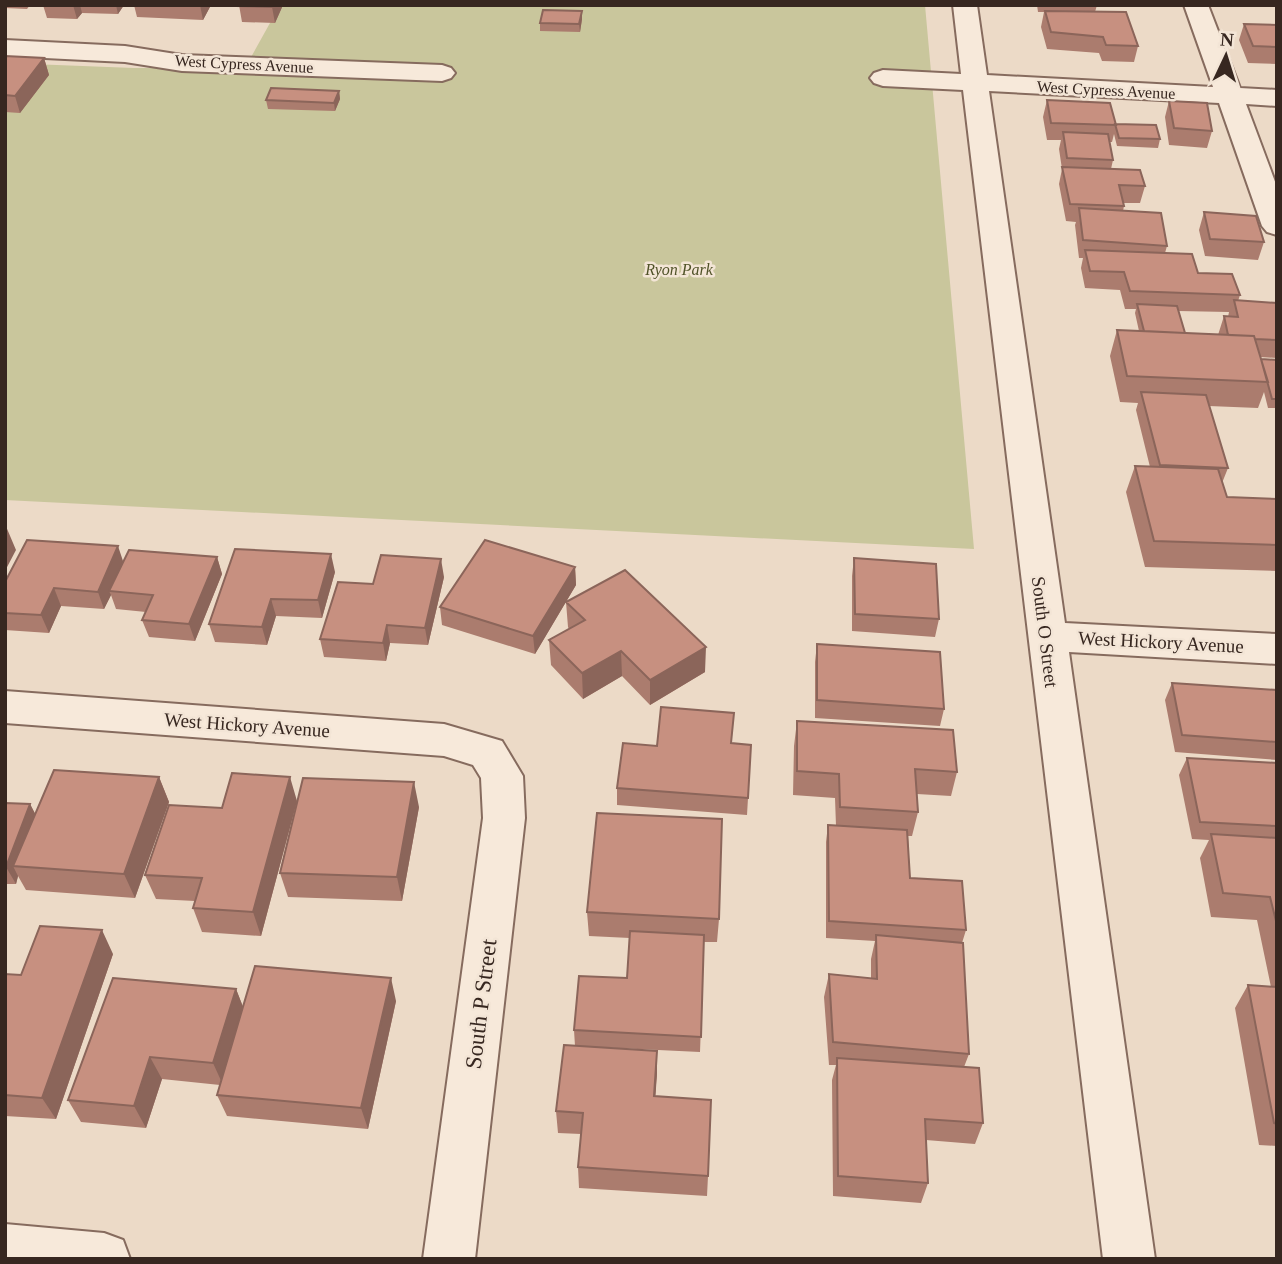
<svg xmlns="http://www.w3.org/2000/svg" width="1282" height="1264" viewBox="0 0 1282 1264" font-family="'Times New Roman',serif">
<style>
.green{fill:#c9c69c}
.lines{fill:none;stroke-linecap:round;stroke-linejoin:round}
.minor-casing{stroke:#866b5e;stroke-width:4}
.minor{fill:#f7e9da;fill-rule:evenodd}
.wall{fill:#ab7c6e;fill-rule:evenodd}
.shaded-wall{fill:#8b655a}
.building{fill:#c79080;stroke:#8b655a;stroke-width:2}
.labels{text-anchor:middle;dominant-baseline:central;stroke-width:5;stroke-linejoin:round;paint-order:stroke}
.far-street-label{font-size:16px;fill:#372720;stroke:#f3e5d6}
.far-park-label{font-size:16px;font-style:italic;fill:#505228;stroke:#f3e5d6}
.street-label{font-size:19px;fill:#372720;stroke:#f3e5d6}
.near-street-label{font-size:23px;fill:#372720;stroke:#f3e5d6}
</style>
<rect width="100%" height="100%" fill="#ecdac7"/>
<path class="green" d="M 280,5 L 925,5 L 974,549 L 5,500 L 5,63 L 134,68 L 245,68 Z"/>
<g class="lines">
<defs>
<path id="minor" d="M 953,5 L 977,5 L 987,75 L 1213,87 L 1184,5 L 1208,5 L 1240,88 L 1277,90 L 1277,106 L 1246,104 L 1277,187 L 1277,235 L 1267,232 L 1262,226 L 1219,103 L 989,91 L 1065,623 L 1277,634 L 1277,664 L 1069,652 L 1155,1259 L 1103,1259 L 963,90 L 883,86 L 874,83 L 870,78 L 874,73 L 883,70 L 961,74 Z
M 5,40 L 125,46 L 182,55 L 442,65 L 451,68 L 455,73 L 451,78 L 442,81 L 182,71 L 125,62 L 5,56 Z
M 5,691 L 444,724 L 502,741 L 523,776 L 525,818 L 475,1259 L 423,1259 L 483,818 L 481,778 L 473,765 L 444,756 L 5,723 Z
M 5,1224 L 104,1233 L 123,1240 L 130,1259 L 5,1259 Z"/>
</defs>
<use href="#minor" class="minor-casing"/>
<use href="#minor" class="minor"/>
</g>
<path class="wall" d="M 5,5 L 30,5 L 27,9 L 5,8 Z
M 43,5 L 124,5 L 118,14 L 82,13 L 77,19 L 47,18 Z
M 134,5 L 211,5 L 203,20 L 137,17 Z
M 239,5 L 283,5 L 275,23 L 242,22 Z
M 1037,5 L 1097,5 L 1095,12 L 1138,46 L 1134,62 L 1102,61 L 1099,53 L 1047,49 L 1041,27 L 1044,12 L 1038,12 Z
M 582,11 L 582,19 L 580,32 L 540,31 L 540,23 Z
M 1244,24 L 1277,25 L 1277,64 L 1248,63 L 1239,40 Z
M 5,56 L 44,58 L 49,75 L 20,113 L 5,112 Z
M 339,91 L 340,99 L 335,111 L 268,109 L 266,100 Z
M 1047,100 L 1160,139 L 1158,148 L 1117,146 L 1114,134 L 1112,142 L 1110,142 L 1113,160 L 1111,169 L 1145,186 L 1140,203 L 1123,203 L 1124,206 L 1123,211 L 1167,246 L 1165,253 L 1198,273 L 1240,295 L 1238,301 L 1277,303 L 1277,358 L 1260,357 L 1261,359 L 1277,360 L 1277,408 L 1268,408 L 1264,392 L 1258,408 L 1209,406 L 1228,468 L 1222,483 L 1227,497 L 1277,499 L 1277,571 L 1145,567 L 1126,492 L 1135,466 L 1150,467 L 1136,410 L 1138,403 L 1120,402 L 1110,356 L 1117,330 L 1139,331 L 1135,313 L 1136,309 L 1125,309 L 1120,290 L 1085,288 L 1081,268 L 1083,258 L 1079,258 L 1075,225 L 1076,222 L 1066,221 L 1059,184 L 1062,169 L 1059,149 L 1061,140 L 1047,140 L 1043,117 ZM 1178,311 L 1229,312 L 1228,317 L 1224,316 L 1218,335 L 1185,333 Z
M 1169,101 L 1212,131 L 1207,148 L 1169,145 L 1165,117 Z
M 1204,212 L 1264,242 L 1258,260 L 1205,256 L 1199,230 Z
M 217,557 L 222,574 L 195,641 L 149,637 L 142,620 L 146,612 L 116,609 L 111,595 L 104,609 L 61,606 L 49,633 L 5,630 L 5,582 L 123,561 Z
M 854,558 L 939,619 L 935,637 L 852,631 L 852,576 Z
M 575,567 L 576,585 L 535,654 L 442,625 L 440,607 Z
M 335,572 L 322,618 L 276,616 L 267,645 L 215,642 L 209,624 Z
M 444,577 L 428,645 L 390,643 L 386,661 L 324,657 L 320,639 Z
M 566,602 L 705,672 L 650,705 L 622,676 L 583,699 L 551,665 L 549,640 L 569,629 L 568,627 Z
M 817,644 L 944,709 L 940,726 L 815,718 L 815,662 Z
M 1172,683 L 1277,690 L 1277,760 L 1175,752 L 1165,700 Z
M 797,721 L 957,772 L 951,796 L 917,794 L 918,812 L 912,836 L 908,836 L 910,878 L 966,930 L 962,943 L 969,1054 L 964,1067 L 983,1123 L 975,1144 L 926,1140 L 928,1183 L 921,1203 L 833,1196 L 832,1080 L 836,1065 L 829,1065 L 824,997 L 829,974 L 871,978 L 871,959 L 875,941 L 826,938 L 826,842 L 828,825 L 836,826 L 835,798 L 793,795 L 794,746 Z
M 732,743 L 748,798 L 747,815 L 617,805 L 617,788 L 657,746 Z
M 1187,758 L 1277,763 L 1277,1146 L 1259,1145 L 1235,1008 L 1248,985 L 1271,987 L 1257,920 L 1211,917 L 1200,858 L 1209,840 L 1192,839 L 1179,775 Z
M 159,777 L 169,802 L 135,898 L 26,890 L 18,876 L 16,884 L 5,884 L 5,803 L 30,804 L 35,814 Z
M 297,801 L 261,936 L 202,932 L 193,908 L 195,901 L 156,899 L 145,875 L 222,808 Z
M 419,807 L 402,901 L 288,897 L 280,873 Z
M 587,912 L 719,919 L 717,942 L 704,942 L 700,1052 L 575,1046 L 574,1030 L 627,978 L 630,938 L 589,936 Z
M 113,954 L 56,1119 L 5,1116 L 5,974 L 21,975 Z
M 236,989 L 243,1007 L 396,1001 L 368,1129 L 227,1116 L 217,1095 L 220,1085 L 162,1079 L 146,1128 L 81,1122 L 68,1100 Z
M 657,1073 L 655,1096 L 708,1176 L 707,1196 L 579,1188 L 578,1167 L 581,1134 L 558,1133 L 556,1111 Z"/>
<path class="shaded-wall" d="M 73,5 L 80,5 L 82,13 L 77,19 Z
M 116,5 L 124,5 L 118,14 Z
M 200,5 L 211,5 L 203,20 Z
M 273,5 L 283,5 L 275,23 L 272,7 Z
M 582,11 L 582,19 L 580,32 L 579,24 Z
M 44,58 L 49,75 L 20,113 L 15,96 Z
M 339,91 L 340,99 L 335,111 L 334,103 Z
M 5,524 L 16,550 L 5,571 Z
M 118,546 L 124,564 L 109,591 L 111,595 L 104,609 L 98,592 Z
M 331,554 L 335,572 L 322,618 L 318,600 Z
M 217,557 L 222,574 L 195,641 L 189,624 Z
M 441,559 L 444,577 L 428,645 L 425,628 Z
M 575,567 L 576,585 L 535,654 L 533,636 Z
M 54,588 L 61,606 L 49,633 L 41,615 Z
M 271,599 L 276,616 L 267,645 L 262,627 Z
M 387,625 L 390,643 L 386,661 L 383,643 Z
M 706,647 L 705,672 L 650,705 L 650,680 Z
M 621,651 L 622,676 L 583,699 L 582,673 Z
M 159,777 L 169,802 L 135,898 L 124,874 Z
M 290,777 L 297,801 L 261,936 L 253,912 Z
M 414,782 L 419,807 L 402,901 L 397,877 Z
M 30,804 L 39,821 L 13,866 L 18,876 L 16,884 L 6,867 Z
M 102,930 L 113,954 L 56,1119 L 42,1098 Z
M 391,978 L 396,1001 L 368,1129 L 361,1108 Z
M 236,989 L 245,1012 L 223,1085 L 213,1063 Z
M 657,1051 L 657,1073 L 654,1118 L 654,1096 Z
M 150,1057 L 162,1079 L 146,1128 L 134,1106 Z"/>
<path class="building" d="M 239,5 L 273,5 L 272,7 L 238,6 Z
M 543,10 L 582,11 L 579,24 L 540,23 Z
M 1045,11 L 1126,12 L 1138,46 L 1106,45 L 1103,37 L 1051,32 Z
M 1244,24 L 1277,25 L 1277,47 L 1253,46 Z
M 5,56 L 44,58 L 15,96 L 5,95 Z
M 271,88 L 339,91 L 334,103 L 266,100 Z
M 1047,100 L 1110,103 L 1116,125 L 1051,123 Z
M 1169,101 L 1207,103 L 1212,131 L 1174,128 Z
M 1115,124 L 1156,125 L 1160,139 L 1119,138 Z
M 1063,132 L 1108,134 L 1113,160 L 1067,158 Z
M 1062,167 L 1140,170 L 1145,186 L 1119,185 L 1124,206 L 1070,204 Z
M 1079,208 L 1161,213 L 1167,246 L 1083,240 Z
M 1204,212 L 1256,216 L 1264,242 L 1210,239 Z
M 1085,250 L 1192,254 L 1198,273 L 1232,274 L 1240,295 L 1130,291 L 1124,272 L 1090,271 Z
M 1234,300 L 1277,303 L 1277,340 L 1255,339 L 1254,336 L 1228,335 L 1224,316 L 1238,317 Z
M 1137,304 L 1177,306 L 1185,333 L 1144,331 Z
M 1117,330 L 1254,336 L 1268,382 L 1127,376 Z
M 1261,359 L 1277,360 L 1277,399 L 1272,399 Z
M 1141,392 L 1206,395 L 1228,468 L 1160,465 Z
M 1135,466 L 1218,469 L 1227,497 L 1277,499 L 1277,545 L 1154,541 Z
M 27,540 L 118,546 L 98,592 L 54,588 L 41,615 L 5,613 L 5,582 Z
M 485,540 L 575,567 L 533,636 L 440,607 Z
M 235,549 L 331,554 L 318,600 L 271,599 L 262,627 L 209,624 Z
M 129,550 L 217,557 L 189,624 L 142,620 L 153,595 L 109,591 Z
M 381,555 L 441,559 L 425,628 L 387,625 L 383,643 L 320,639 L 338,582 L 373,584 Z
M 854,558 L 936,564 L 939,619 L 855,614 Z
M 625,570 L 706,647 L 650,680 L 621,651 L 582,673 L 549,640 L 585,620 L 566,602 Z
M 817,644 L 940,652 L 944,709 L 817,700 Z
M 1172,683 L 1277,690 L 1277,742 L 1182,735 Z
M 661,707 L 734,713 L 731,743 L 751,745 L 748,798 L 617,788 L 623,743 L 657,746 Z
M 797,721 L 953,730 L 957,772 L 915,769 L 918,812 L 840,807 L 839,774 L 797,771 Z
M 1187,758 L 1277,763 L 1277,826 L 1200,822 Z
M 54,770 L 159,777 L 124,874 L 13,866 Z
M 232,773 L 290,777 L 253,912 L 193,908 L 202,878 L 145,875 L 169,805 L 222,808 Z
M 303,778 L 414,782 L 397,877 L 280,873 Z
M 5,803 L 30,804 L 6,867 L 5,867 Z
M 597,813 L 722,819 L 719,919 L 587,912 Z
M 828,825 L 907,830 L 910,878 L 962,881 L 966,930 L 829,921 Z
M 1211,834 L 1277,838 L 1277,925 L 1270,897 L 1223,893 Z
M 40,926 L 102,930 L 42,1098 L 5,1095 L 5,974 L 21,975 Z
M 630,931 L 704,935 L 701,1037 L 574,1030 L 579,976 L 627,978 Z
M 876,935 L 963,943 L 969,1054 L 833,1042 L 829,974 L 877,979 Z
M 255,966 L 391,978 L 361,1108 L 217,1095 Z
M 113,978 L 236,989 L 213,1063 L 150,1057 L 134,1106 L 68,1100 Z
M 1248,985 L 1277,987 L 1277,1124 L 1274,1123 Z
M 564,1045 L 657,1051 L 654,1096 L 711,1100 L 708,1176 L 578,1167 L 583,1113 L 556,1111 Z
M 837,1058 L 979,1068 L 983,1123 L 925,1119 L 928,1183 L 838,1176 Z"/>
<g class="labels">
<g class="far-street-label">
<text transform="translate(244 64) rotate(3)">West Cypress Avenue</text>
<text transform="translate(1106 90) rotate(3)">West Cypress Avenue</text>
</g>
<g class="far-park-label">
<text x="679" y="269">Ryon Park</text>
</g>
<g class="street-label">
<text transform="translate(1045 632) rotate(83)">South O Street</text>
<text transform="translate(1161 642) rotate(3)">West Hickory Avenue</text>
<text transform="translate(247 725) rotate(4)">West Hickory Avenue</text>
</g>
<g class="near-street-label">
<text transform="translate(481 1004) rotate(-83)">South P Street</text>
</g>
</g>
<rect width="1282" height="1264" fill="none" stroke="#372720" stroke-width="14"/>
<g transform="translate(1226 56) rotate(4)" stroke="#f3e5d6" stroke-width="5" paint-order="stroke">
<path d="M0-5L12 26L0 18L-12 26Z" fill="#372720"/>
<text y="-10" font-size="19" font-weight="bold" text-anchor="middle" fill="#372720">N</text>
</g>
</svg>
